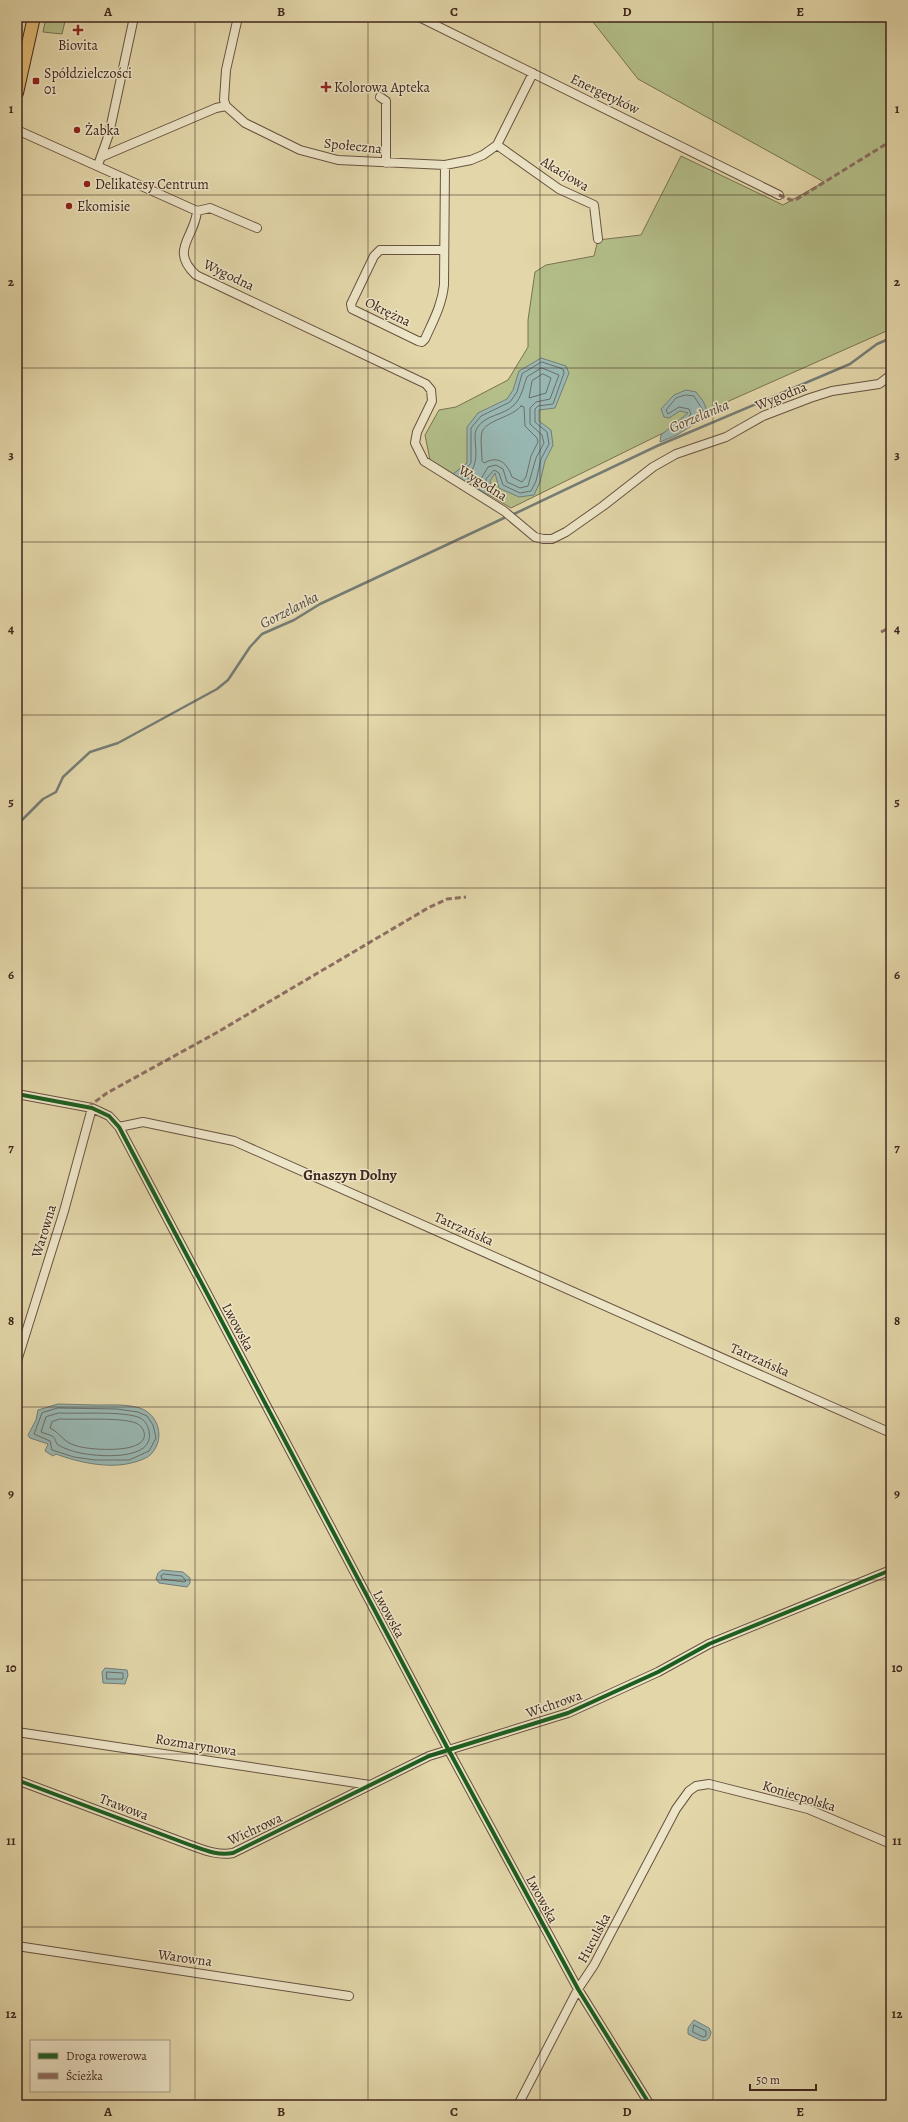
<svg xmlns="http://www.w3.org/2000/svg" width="908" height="2122" viewBox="0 0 908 2122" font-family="Alegreya,serif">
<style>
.green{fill:#b3be89;stroke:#797253}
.water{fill:#98b7b2;stroke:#747d76}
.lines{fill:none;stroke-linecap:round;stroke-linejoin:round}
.shore{stroke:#6c6e68;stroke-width:1}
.stream{stroke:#747d76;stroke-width:2.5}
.minor-casing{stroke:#685240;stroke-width:10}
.primary-casing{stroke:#3f261d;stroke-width:14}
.minor{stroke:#ede5c8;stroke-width:8}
.primary{stroke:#e2bc75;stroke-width:12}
.quiet{stroke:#8d6e63;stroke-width:3;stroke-dasharray:6 3;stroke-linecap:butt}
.cycleway-casing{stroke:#ede5c8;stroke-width:6}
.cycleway{stroke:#1b5e20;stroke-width:4}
.grid{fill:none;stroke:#3f261d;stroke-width:1;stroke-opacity:0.55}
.poi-dot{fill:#8f2418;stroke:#ede5c8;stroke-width:1.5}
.labels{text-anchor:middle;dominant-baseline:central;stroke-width:3;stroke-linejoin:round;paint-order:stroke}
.poi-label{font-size:14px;fill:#3f261d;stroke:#ede5c8;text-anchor:start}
.street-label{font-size:14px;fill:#3f261d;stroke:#ede5c8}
.water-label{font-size:15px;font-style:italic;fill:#554a42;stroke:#ede5c8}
.neighbourhood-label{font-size:15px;font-weight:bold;fill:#3f261d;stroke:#ede5c8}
.neatline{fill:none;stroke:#3f261d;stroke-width:1.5}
.grid-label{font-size:13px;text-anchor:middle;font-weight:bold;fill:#3f261d}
</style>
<rect width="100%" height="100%" fill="#e3d7aa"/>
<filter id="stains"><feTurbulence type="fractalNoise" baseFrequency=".005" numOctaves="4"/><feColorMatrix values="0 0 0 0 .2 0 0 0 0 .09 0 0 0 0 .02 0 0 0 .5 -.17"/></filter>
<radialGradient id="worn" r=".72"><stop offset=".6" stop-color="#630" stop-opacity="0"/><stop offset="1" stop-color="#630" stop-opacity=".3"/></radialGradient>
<path class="green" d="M 46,17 L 66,17 L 62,34 L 43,32 Z
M 589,17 L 891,17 L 891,329 L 720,405 L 511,508 L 430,460 L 425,435 L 439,410 L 456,407 L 508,380 L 528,347 L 528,320 L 535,272 L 546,265 L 594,256 L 598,240 L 641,235 L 681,156 L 783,205 L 824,182 L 638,79 Z"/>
<path class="water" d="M 541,358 L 566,366 L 569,373 L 555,408 L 539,410 L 539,421 L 551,430 L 553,445 L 545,461 L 540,482 L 534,495 L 519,497 L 499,488 L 495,473 L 490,481 L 492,491 L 488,495 L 453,474 L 467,463 L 467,427 L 478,413 L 507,399 L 513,390 L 519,371 Z
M 686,390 L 696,392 L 703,401 L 709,415 L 677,435 L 660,442 L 661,435 L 688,413 L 680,411 L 669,418 L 664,417 L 661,409 L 674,395 Z
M 58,1404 C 71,1404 84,1405 97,1405 C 112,1405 126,1404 140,1408 C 159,1415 165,1438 152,1453 C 149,1458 136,1462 131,1463 C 108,1469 77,1462 56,1454 L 53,1456 L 45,1451 L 48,1444 L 30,1438 L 28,1435 L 36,1420 L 38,1410 Z
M 162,1570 L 183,1572 L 190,1578 L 190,1583 L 187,1587 L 159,1583 L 156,1579 L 158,1573 Z
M 105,1668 L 127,1670 L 128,1675 L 125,1684 L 103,1683 L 102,1672 Z
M 694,2020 L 709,2028 L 711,2032 C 709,2047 698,2039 688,2034 L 688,2028 Z"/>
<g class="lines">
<path class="shore" d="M 542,362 L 563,369 L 564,373 L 553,404 L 538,406 L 535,409 L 535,422 L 547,432 L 549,444 L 541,459 L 536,481 L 531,491 L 520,493 L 503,485 L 499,473 L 494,470 L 486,479 L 487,487 L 484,488 L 461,474 L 471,463 L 471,428 L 481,416 L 510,402 L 517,392 L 522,374 Z
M 542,368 L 559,375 L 550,399 L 536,402 L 530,408 L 530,424 L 542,435 L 544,443 L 536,458 L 528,486 L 520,488 L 507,482 L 503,469 L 496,465 L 488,467 L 481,479 L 478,479 L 470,473 C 482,457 471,438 477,428 C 486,414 503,416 514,405 C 522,397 523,387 527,377 Z
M 543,374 L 551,378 L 546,393 L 529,398 L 532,381 Z
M 686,395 L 694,396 L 704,412 L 686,424 L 685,421 L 691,414 L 689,409 L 679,407 L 668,414 L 666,410 L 676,398 Z
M 521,406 L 524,407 L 525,426 L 537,438 L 538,442 L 531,456 L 526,477 L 522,482 L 512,477 C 507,463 499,455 484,463 L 482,461 C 482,452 480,440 482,432 C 486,420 513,417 521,406 Z
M 58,1408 L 117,1409 L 138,1412 L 147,1416 L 153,1425 L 156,1438 L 149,1451 L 129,1460 L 95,1460 L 74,1457 L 52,1450 L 50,1441 L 34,1434 L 42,1413 Z
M 59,1413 C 80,1414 120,1411 138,1417 C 144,1419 148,1425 149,1431 C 156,1462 95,1457 76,1452 C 72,1451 60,1447 57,1444 C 55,1441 56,1438 52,1436 C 49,1434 45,1434 41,1432 L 46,1417 Z
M 60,1419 C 80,1420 119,1417 136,1423 C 140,1425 143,1428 144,1432 C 150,1455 89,1450 77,1446 C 62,1442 62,1434 50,1428 L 52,1422 Z
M 164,1574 L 182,1576 L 186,1581 L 184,1582 L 162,1579 L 161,1576 Z
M 107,1672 L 123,1673 L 123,1679 L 107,1679 Z
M 694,2025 L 706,2031 L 706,2036 L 703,2037 L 693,2032 Z"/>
<path class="stream" d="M 514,514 L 657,446 L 850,364 L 877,344 L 891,338
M 17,825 L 43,799 L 56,792 L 63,777 L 90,752 L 118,743 L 217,689 L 228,680 L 250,647 L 262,634 L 294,620 L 320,604 L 504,518"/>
<defs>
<path id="minor" d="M 238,17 L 226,70 L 224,100 L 226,106 L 245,123 L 300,150 L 338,160 L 445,165 L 471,160 L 483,155 L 497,145 L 533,73
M 419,17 L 779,195
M 380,97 L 386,101 L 386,163
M 17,130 L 197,211 L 210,208 L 257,228
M 497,145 L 559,189 L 594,205 L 598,239
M 101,157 L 216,108 L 226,106
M 98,165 L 109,134 L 134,17
M 197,211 C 195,237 169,250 196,275 L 426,384 L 431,390 L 432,401 L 417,432 L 415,443 L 424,461 L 504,511 L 535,537 L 543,539 L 552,539 L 566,532 L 603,506 L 653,467 L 676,454 L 726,437 L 763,416 L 810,398 L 832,391 L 879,384 L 891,375
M 444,250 L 380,250 L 374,256 L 351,304 L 352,309 L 418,341 L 422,342 L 425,339 C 433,321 442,305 444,285 L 445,165
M 17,1094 L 92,1108 L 109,1116 L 119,1127 L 448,1749 L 578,1989 L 650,2105
M 119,1127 L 143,1122 L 234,1141 L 891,1433
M 17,1361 L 64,1211 L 92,1108
M 17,1732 L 370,1785
M 17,1780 L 190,1845 C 204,1850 218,1856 233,1853 L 429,1756 L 568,1713 L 658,1672 L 709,1644 L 891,1570
M 17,1946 L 349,1996
M 518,2105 L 578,1989 L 594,1965 L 676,1809 L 689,1791 L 696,1786 L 709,1784 L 808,1809 L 891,1844"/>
<path id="primary" d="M 17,93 L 34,17"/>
</defs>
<use href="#minor" class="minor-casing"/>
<use href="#primary" class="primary-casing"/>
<use href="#minor" class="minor"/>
<use href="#primary" class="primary"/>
<path class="quiet" d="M 779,195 L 791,200 L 797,199 L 891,141
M 881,632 L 891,627
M 88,1107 L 107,1093 L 216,1033 L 428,908 L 447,899 L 466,897"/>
<defs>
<path id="cycleway" d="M 17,1094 L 92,1108 L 109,1116 L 119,1127 L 448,1749 L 578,1989 L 650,2105
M 17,1780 L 190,1845 C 204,1850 218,1856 233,1853 L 429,1756 L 568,1713 L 658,1672 L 709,1644 L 891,1570"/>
</defs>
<use href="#cycleway" class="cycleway-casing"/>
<use href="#cycleway" class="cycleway"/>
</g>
<path class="grid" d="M 195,17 L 195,2105M 368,17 L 368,2105M 540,17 L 540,2105M 713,17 L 713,2105M 17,195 L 891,195M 17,368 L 891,368M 17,542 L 891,542M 17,715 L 891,715M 17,888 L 891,888M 17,1061 L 891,1061M 17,1234 L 891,1234M 17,1407 L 891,1407M 17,1580 L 891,1580M 17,1754 L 891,1754M 17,1927 L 891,1927"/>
<g class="poi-dot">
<path d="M76 24h4v4h4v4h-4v4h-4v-4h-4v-4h4z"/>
<rect x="32" y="77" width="8" height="8" rx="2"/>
<path d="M324 81h4v4h4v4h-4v4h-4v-4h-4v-4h4z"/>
<circle cx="77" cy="130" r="4"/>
<circle cx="87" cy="184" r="4"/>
<circle cx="69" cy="206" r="4"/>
</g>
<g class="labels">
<g class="poi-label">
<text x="78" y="45" text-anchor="middle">Biovita</text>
<text x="44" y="73">Spółdzielczości<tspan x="44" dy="16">01</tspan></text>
<text x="334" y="87">Kolorowa Apteka</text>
<text x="85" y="130">Żabka</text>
<text x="95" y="184">Delikatesy Centrum</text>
<text x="77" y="206">Ekomisie</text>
</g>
<g class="street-label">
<text transform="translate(605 94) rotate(26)">Energetyków</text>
<text transform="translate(353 146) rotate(6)">Społeczna</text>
<text transform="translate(565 174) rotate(31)">Akacjowa</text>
<text transform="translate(229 275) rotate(26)">Wygodna</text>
<text transform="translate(388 312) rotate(26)">Okrężna</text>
<text transform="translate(781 396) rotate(-22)">Wygodna</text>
<text transform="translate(483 483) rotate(32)">Wygodna</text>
<text transform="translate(464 1229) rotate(24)">Tatrzańska</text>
<text transform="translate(44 1231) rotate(-73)">Warowna</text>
<text transform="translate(238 1327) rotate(62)">Lwowska</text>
<text transform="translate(760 1360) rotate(24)">Tatrzańska</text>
<text transform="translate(389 1614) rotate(62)">Lwowska</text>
<text transform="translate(554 1704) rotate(-19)">Wichrowa</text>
<text transform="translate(196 1745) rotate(9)">Rozmarynowa</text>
<text transform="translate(799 1796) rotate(17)">Koniecpolska</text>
<text transform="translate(124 1807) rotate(21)">Trawowa</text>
<text transform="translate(255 1829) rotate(-25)">Wichrowa</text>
<text transform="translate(542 1899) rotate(62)">Lwowska</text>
<text transform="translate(594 1938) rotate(-62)">Huculska</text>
<text transform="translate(185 1958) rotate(8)">Warowna</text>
</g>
<g class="water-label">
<text transform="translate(699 416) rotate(-23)">Gorzelanka</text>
<text transform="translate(289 610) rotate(-27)">Gorzelanka</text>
</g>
<g class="neighbourhood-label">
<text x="350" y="1175">Gnaszyn Dolny</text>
</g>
</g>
<rect width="908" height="2122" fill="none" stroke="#e3d7aa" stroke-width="44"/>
<rect x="30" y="2040" width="140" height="52" fill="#ede5c8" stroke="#a79984"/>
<rect x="38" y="2053" width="20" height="6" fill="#1b5e20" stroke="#a79984"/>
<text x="66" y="2060" font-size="12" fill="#3f261d">Droga rowerowa</text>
<rect x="38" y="2073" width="20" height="6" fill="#8d6e63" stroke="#a79984"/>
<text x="66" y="2080" font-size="12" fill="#3f261d">Ścieżka</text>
<path d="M750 2084v6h66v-6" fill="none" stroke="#3f261d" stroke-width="2"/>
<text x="756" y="2084" font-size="12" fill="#3f261d" stroke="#ede5c8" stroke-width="3" paint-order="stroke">50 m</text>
<rect x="22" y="22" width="864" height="2078" class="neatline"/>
<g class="grid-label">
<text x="108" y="16">A</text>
<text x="281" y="16">B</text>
<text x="454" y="16">C</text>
<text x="627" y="16">D</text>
<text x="800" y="16">E</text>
<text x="11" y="113">1</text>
<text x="897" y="113">1</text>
<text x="11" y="286">2</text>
<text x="897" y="286">2</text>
<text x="11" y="459">3</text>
<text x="897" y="459">3</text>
<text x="11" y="633">4</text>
<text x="897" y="633">4</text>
<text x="11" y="806">5</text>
<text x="897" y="806">5</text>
<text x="11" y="979">6</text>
<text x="897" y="979">6</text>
<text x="11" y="1152">7</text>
<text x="897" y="1152">7</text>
<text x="11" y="1325">8</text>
<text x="897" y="1325">8</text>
<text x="11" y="1498">9</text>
<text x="897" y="1498">9</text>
<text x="11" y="1672">10</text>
<text x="897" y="1672">10</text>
<text x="11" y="1845">11</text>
<text x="897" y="1845">11</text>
<text x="11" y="2018">12</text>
<text x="897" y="2018">12</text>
<text x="108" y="2116">A</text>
<text x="281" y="2116">B</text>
<text x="454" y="2116">C</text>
<text x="627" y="2116">D</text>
<text x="800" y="2116">E</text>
</g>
<rect width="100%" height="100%" filter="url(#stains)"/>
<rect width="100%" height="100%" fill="url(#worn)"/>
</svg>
